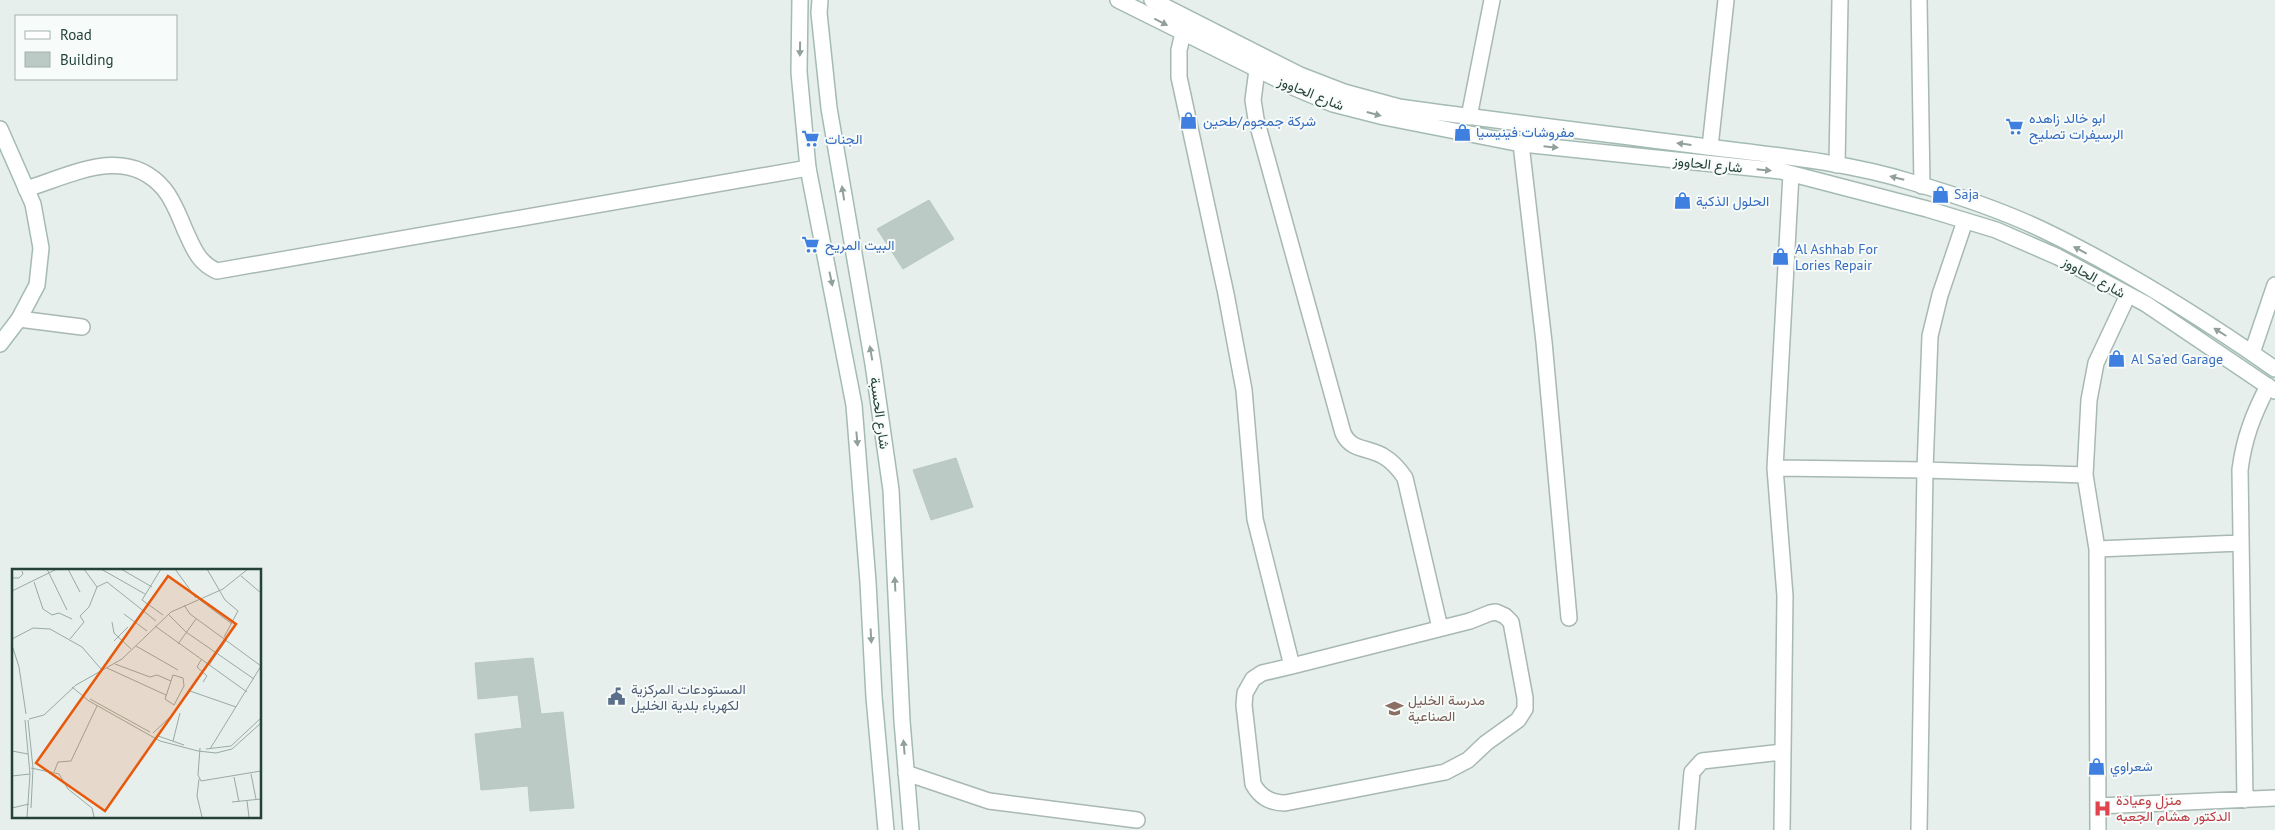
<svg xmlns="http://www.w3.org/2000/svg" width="2275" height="830" viewBox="0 0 2275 830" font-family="'PT Sans',Vazirmatn,sans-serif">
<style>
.building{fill:#bbcac4;stroke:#b8c9c2}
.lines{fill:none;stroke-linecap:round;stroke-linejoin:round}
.street-casing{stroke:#a8b8b2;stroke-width:18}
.secondary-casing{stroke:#a4bbb3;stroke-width:18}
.street{stroke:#fff;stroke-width:15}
.secondary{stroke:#fff;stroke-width:15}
.oneway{fill:#92a09c}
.labels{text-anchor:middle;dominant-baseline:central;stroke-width:4;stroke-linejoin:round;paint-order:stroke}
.street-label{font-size:14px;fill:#24423a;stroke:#f7fbf9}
.shop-label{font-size:14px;fill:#366cbe;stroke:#f7fbf9;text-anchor:start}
.service-label{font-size:14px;fill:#4e5e75;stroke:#f7fbf9;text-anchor:start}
.education-label{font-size:14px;fill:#785e54;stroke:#f7fbf9;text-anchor:start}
.health-label{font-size:14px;fill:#be3a42;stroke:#f7fbf9;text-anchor:start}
.inset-road{fill:none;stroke:#98aaa4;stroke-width:1}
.view{fill:#e8590c;fill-opacity:0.15;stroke:#e8590c;stroke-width:2.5}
.inset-edge{fill:none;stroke:#24423a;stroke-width:2.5}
</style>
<rect width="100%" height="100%" fill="#e6efeb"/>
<path class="building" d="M 929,200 L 954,239 L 903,269 L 877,229 Z
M 956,458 L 973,507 L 931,520 L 913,470 Z
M 533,658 L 541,714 L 563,712 L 574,808 L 530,811 L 528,786 L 481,790 L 475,734 L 522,728 L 518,695 L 478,699 L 475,663 Z"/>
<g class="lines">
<defs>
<path id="street" d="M 1919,0 L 1922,186
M 1183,33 L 1179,50 L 1179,77 L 1226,294 L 1244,390 L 1255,519 L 1292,666
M 1257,70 L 1253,100 L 1256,119 L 1343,433 C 1351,451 1368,447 1383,456 C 1392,461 1399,469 1405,478 L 1440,628
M 1469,117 L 1492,0
M 1521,144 L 1544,342 L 1569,618
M 1710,147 L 1726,0
M 1837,165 L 1840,0
M 26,189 C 72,175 126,144 164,189 C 174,201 179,216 185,230 C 193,247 198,263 217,271 L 808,168
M 19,319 L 82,327
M 1775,468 L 1925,470 L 2085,475
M 2097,549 L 2240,543
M 1496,612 L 1505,616 L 1511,622 L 1525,698 L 1525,709 L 1518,720 L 1486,743 L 1468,760 L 1445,772 L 1285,803 C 1271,803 1260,797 1253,784 L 1244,705 L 1245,693 L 1253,679 L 1262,673 L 1292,666 L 1470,621 L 1490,613 Z
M 906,773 L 989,801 L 1137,820
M 2245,800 L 2240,470 C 2244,438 2253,415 2268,386
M 2098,806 L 2275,798
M 1687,830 L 1692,772 L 1702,761 L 1782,752
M 1782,830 L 1785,596 L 1775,468 L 1791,174
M 1919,830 L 1925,470 L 1930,336 L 1940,295 L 1965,221
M 2098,830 L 2097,549 L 2085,475 L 2089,400 L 2096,363 L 2128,295"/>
<path id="secondary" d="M 800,0 L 799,72 L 808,168 L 854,405 L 868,582 L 874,697 L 886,830
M 820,0 L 819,13 L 829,108 L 873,364 L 891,490 L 902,721 L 911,830
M 1118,0 L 1295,88 L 1333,104 L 1384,117 L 1521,144 L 1781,171 L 1927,209 L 1996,230 L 2058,257 L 2146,304 L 2275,391
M 1152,0 L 1300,75 L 1344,92 L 1399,107 C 1499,121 1600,133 1700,146 C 1770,155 1843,161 1911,182 C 1956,195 2001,210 2043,230 C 2124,269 2202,318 2275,369
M 0,129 L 33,204 L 41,248 L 37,285 L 19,319 L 0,344
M 2252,353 L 2275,285"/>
</defs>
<use href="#street" class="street-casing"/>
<use href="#secondary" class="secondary-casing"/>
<use href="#street" class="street"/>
<use href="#secondary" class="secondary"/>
</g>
<defs><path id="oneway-solid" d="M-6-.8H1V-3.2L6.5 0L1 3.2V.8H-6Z" transform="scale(1.25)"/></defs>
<g class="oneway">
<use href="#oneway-solid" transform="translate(1161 22) rotate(27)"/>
<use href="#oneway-solid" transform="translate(800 49) rotate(91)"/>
<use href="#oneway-solid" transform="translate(1374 114) rotate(15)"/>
<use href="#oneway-solid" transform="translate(1684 144) rotate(-173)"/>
<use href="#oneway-solid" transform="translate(1551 147) rotate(6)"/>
<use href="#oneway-solid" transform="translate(1764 170) rotate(6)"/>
<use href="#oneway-solid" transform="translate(1897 178) rotate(-166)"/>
<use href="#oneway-solid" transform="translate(843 193) rotate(-99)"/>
<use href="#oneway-solid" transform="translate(2080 250) rotate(-152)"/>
<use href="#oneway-solid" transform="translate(831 279) rotate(78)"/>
<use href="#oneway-solid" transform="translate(2220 332) rotate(-148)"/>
<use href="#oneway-solid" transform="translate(871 353) rotate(-100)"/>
<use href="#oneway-solid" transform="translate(857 439) rotate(85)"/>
<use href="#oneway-solid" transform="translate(895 584) rotate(-93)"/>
<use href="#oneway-solid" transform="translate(871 636) rotate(87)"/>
<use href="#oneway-solid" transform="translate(904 747) rotate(-95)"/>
</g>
<defs>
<symbol id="shop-bare" viewBox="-9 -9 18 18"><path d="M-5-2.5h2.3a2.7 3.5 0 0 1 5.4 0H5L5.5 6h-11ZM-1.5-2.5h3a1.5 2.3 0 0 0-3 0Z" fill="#3f7fe0" stroke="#f7fbf9" stroke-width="2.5" paint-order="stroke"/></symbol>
<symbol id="supermarket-bare" viewBox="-9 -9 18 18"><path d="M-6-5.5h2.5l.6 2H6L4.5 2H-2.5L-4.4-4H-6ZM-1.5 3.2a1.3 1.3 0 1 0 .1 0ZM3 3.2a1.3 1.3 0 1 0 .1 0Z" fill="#3f7fe0" stroke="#f7fbf9" stroke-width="2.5" paint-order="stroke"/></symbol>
<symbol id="civic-bare" viewBox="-9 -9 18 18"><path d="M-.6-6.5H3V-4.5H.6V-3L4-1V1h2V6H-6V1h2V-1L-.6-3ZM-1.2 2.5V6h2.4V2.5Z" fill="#5c6f8a" stroke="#f7fbf9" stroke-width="2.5" paint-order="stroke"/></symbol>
<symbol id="school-bare" viewBox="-9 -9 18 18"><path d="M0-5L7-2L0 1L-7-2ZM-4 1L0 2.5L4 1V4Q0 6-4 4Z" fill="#8d6e63" stroke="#f7fbf9" stroke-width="2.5" paint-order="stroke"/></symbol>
<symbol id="hospital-bare" viewBox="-9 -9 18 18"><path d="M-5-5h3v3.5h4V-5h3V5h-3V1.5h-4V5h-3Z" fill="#e0444e" stroke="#f7fbf9" stroke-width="2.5" paint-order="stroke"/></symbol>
</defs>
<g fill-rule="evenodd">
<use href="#shop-bare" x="1176" y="108" width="25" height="25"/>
<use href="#supermarket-bare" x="2002" y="114" width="25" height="25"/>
<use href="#shop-bare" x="1450" y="120" width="25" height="25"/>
<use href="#supermarket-bare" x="798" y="126" width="25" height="25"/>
<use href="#shop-bare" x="1928" y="182" width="25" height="25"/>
<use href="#shop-bare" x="1670" y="188" width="25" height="25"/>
<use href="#supermarket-bare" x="798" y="232" width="25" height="25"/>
<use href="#shop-bare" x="1768" y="244" width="25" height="25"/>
<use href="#shop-bare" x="2104" y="346" width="25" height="25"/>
<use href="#civic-bare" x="604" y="684" width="25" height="25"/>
<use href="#school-bare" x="1382" y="696" width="25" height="25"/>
<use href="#shop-bare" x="2084" y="754" width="25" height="25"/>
<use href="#hospital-bare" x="2090" y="796" width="25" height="25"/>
</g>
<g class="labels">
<g class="street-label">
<text transform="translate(1311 93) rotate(22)">شارع الحاووز</text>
<text transform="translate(1708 164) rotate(6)">شارع الحاووز</text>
<text transform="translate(2094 277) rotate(29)">شارع الحاووز</text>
<text transform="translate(880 413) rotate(82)">شارع الحسبة</text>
</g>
<g class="shop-label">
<text x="2029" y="118">ابو خالد زاهده<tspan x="2029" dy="16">الرسيفرات تصليح</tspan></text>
<text x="1203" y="121">شركة جمجوم/طحين</text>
<text x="1476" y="132">مفروشات فينيسيا</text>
<text x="825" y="139">الجنات</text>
<text x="1954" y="194">Saja</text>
<text x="1696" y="201">الحلول الذكية</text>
<text x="825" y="245">البيت المريح</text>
<text x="1795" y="249">Al Ashhab For<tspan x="1795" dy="16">Lories Repair</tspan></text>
<text x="2131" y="359">Al Sa'ed Garage</text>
<text x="2110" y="766">شعراوي</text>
</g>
<g class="service-label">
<text x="631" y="689">المستودعات المركزية<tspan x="631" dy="16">لكهرباء بلدية الخليل</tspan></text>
</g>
<g class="education-label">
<text x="1408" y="700">مدرسة الخليل<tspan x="1408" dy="16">الصناعية</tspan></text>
</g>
<g class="health-label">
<text x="2116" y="800">منزل وعيادة<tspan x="2116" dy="16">الدكتور هشام الجعبه</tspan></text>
</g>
</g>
<g transform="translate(12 569)">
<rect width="249" height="249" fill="#e6efeb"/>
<path class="inset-road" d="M 35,0 L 55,41M 56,0 L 68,23M 72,0 L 85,18M 89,0 L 133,25M 109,0 L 140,18M 149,0 L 130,31 L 151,46M 163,0 L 184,29M 195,0 L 213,31 L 226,42 L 212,68M 229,7 L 249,24M 0,9 L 7,9 L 11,5 L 10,2M 22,13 L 31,40 L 40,46 L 47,44 L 60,50M 0,22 L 45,0M 188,31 L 220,55M 172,36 L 178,45 L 249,97M 112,45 L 135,62M 156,45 L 174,63 L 242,110M 100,53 L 102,64 L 119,80M 143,57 L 235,123M 0,70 L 21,59 L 38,60 L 70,78 L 89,100M 58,70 L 72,53 L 68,47 L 77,38 L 85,18 L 95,13 L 144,52M 102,72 L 116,58M 166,75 L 184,50M 0,76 L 7,98 L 14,145M 124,77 L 166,101M 189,91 L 185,98 L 195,107 L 191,113M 103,95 L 138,108 L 145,106 L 159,112M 197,96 L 215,70M 95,99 L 154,126M 161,106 L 171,109 L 172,117 L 162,136 L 153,130 ZM 60,118 L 77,132 L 148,172 L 186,182 L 204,184 L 220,180 L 249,154M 178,122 L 224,138M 78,130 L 138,163M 17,150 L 32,146 L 64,116 L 110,90 L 159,43 L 211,20 L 236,0M 13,151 L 18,205 L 15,248M 16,151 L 21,199 L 19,239M 141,164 L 158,148M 146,167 L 172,176M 161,172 L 168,144M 188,179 L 186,206 L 189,212 L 249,202M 194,180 L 219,177 L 249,149M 198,180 L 249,97M 0,182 L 16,185M 19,199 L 47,205 L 56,220 L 80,239 L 82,248M 42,203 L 46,193 L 59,192 L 85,137M 239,205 L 244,230M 0,207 L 18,205M 222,208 L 227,233M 187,210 L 185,227 L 190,248M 235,232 L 237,248M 220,233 L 249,230M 0,239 L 17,235"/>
<path class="view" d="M 156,7 L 224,55 L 93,242 L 24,194 Z"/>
<rect width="249" height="249" class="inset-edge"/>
</g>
<rect x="15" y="15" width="162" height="65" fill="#f7fbf9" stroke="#a3b1ad"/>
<rect x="25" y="31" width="25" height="8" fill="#ffffff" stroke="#a3b1ad"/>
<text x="60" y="40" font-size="15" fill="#24423a">Road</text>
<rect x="25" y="52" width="25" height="15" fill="#bbcac4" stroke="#a3b1ad"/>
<text x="60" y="65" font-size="15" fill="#24423a">Building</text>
</svg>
